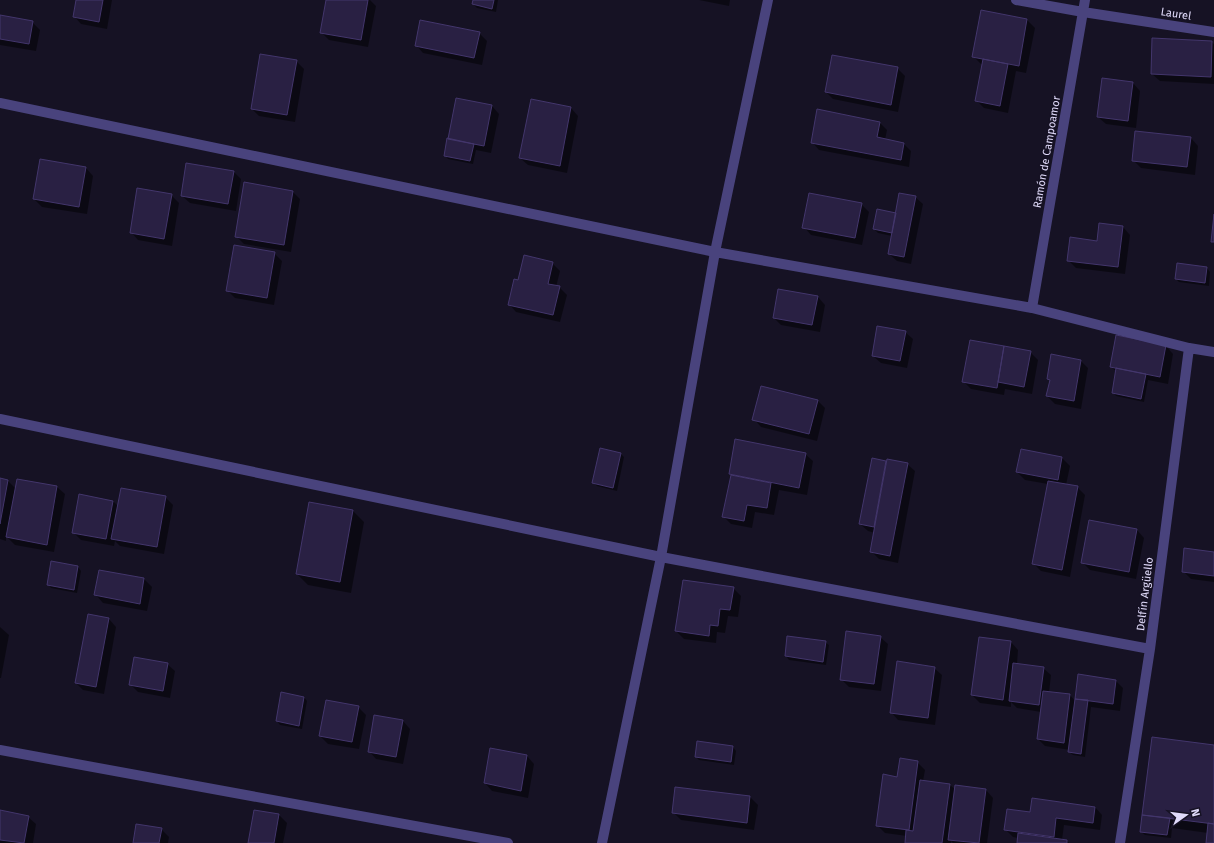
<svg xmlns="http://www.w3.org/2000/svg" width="1214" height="843" viewBox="0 0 1214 843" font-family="'Fira Sans',sans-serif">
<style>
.shadow{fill:#0007}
.building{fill:#292043;stroke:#43366c}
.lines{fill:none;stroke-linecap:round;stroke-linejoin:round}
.minor{stroke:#49437d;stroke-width:10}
.labels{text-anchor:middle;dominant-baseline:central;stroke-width:3;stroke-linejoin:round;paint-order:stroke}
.street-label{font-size:11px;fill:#e0dafa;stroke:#161224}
</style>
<rect width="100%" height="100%" fill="#161224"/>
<path class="shadow" d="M 77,0 L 112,0 L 107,29 L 81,24 L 74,16 Z
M 327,0 L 370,0 L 376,6 L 368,47 L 329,40 L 321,32 Z
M 474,0 L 498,0 L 496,12 L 477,8 L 473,4 Z
M 699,0 L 730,0 L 729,6 Z
M 982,11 L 1027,20 L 1035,28 L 1026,73 L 1016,71 L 1008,113 L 984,108 L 977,101 L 983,64 L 981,64 L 973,56 Z
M 0,16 L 32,22 L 40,30 L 36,51 L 0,45 Z
M 479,33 L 487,41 L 482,65 L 423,53 L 416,45 Z
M 1211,42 L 1214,44 L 1214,84 L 1160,81 L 1152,74 Z
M 296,61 L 304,69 L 295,122 L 259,116 L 252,109 Z
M 897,68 L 905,76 L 898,112 L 833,99 L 826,92 Z
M 1133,83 L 1140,91 L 1136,128 L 1106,124 L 1098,117 Z
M 492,106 L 499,114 L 491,153 L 476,150 L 473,164 L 448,159 L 445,155 Z
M 571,108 L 578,116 L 567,173 L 528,165 L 520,158 Z
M 879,122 L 887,130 L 885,140 L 904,144 L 911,151 L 909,167 L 819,150 L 812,142 Z
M 1191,138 L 1198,146 L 1195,175 L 1141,168 L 1133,160 Z
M 86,168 L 93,176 L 87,214 L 42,207 L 34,199 Z
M 234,172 L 241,179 L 236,211 L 190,203 L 182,196 Z
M 293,192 L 300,199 L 291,252 L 244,244 L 236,236 Z
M 171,195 L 179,203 L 172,246 L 138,240 L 131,232 Z
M 915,197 L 923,204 L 911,264 L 897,261 L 889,254 L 892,236 L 878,233 L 874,229 L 896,214 Z
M 861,204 L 869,212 L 862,245 L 811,235 L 804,227 Z
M 1123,227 L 1130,235 L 1125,274 L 1076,268 L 1068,260 Z
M 274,253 L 282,261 L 274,305 L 235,298 L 227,290 Z
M 552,263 L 560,271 L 556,287 L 559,287 L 567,295 L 560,322 L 516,312 L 509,304 L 519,281 Z
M 1207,268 L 1210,272 L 1209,286 L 1179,282 L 1176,279 Z
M 818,297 L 825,305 L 820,332 L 781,325 L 774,318 Z
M 905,332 L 913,339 L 907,368 L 881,363 L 873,356 Z
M 1166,346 L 1173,354 L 1168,384 L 1148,380 L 1144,402 L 1116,396 L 1113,392 L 1117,372 L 1111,367 Z
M 1030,352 L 1038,360 L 1032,394 L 1005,389 L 1004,395 L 971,389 L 963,381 Z
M 1081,361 L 1088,368 L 1081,409 L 1055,404 L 1047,396 L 1050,381 L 1048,379 Z
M 817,400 L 825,408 L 817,441 L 761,427 L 754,419 Z
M 1021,450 L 1062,458 L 1070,466 L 1066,485 L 1077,487 L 1085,495 L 1070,577 L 1041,571 L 1034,564 L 1048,484 L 1025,480 L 1017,472 Z
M 621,454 L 624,457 L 617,491 L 597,486 L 594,483 Z
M 805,454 L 813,461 L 807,495 L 779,490 L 774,515 L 755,512 L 752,528 L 731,524 L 724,517 L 731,476 L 730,474 Z
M 886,462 L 888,464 L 907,464 L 915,471 L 898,563 L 879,559 L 871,551 L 875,533 L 868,531 L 860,524 Z
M 0,479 L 8,481 L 16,489 L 18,480 L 57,487 L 65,494 L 54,552 L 15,545 L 6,536 L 6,541 L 0,539 Z
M 80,495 L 113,501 L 118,506 L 165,497 L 173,505 L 164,554 L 120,546 L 115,541 L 114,546 L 81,540 L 73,532 Z
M 310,503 L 353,511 L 364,522 L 351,593 L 308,585 L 297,574 Z
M 1137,530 L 1144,538 L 1136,579 L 1090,570 L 1082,562 Z
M 1214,553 L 1214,582 L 1191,579 L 1183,571 Z
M 52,562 L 78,567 L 81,571 L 77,593 L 51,588 L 48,584 Z
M 100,571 L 144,579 L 152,587 L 147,611 L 103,603 L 96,595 Z
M 733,588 L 741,596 L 738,617 L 728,616 L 725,633 L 717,632 L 716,643 L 684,639 L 676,631 Z
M 109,619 L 116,627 L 104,694 L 83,690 L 76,683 Z
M 0,627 L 9,635 L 1,678 L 0,678 Z
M 880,637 L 888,644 L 881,691 L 849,687 L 841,679 Z
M 980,638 L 1011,642 L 1018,650 L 1017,664 L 1043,668 L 1051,675 L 1049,693 L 1070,695 L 1076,702 L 1116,681 L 1123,688 L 1120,711 L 1091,707 L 1085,757 L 1073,755 L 1069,752 L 1070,750 L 1045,746 L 1038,739 L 1041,712 L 1017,708 L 1011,702 L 1011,707 L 980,703 L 972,695 Z
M 825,642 L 829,645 L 826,665 L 789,660 L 786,656 Z
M 167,664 L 175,671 L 170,698 L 138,692 L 130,684 Z
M 934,668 L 942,675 L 935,725 L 898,720 L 891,712 Z
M 304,697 L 307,701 L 302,729 L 280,725 L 277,721 Z
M 358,707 L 366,715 L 359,749 L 328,744 L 320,736 Z
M 403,721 L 410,729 L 403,764 L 376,759 L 369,751 Z
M 1214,746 L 1214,843 L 1207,843 L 1208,833 L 1172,828 L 1171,838 L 1145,835 L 1141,832 Z
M 733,747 L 736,751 L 734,765 L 699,760 L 696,757 Z
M 527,756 L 534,764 L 528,798 L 492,791 L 485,783 Z
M 917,762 L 925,770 L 923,781 L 950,785 L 956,790 L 986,790 L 993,798 L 987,843 L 953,843 L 951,841 L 951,843 L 906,843 L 907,836 L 885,833 L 877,825 Z
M 676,788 L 750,797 L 758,805 L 754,830 L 681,820 L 673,812 Z
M 1095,807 L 1102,815 L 1100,830 L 1064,825 L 1062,840 L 1067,841 L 1069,843 L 1018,843 L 1018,838 L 1013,837 L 1005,829 Z
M 0,811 L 28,817 L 36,824 L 33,843 L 0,843 Z
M 255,811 L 279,815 L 287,823 L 283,843 L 249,843 Z
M 161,829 L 169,837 L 168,843 L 134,843 Z"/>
<path class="building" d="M 76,0 L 103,0 L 99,22 L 73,17 Z
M 326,0 L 368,0 L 361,40 L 320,33 Z
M 473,0 L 494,0 L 492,9 L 472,4 Z
M 981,10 L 1027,19 L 1019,66 L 972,57 Z
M 0,15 L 33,21 L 29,44 L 0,39 Z
M 420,20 L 480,32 L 474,58 L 415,46 Z
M 1152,38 L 1212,41 L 1211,77 L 1151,74 Z
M 260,54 L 297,60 L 287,115 L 251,109 Z
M 832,55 L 898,67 L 891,105 L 825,92 Z
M 983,59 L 1008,64 L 1000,106 L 975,101 Z
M 1102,78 L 1133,82 L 1128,121 L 1097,117 Z
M 456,98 L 492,105 L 484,146 L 448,139 Z
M 531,99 L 571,107 L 560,166 L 519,158 Z
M 817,109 L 880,122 L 877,137 L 904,143 L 901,160 L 811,143 Z
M 1135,131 L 1191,137 L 1187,167 L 1132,161 Z
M 447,138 L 474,144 L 470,161 L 444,156 Z
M 40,159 L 86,167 L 79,207 L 33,199 Z
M 186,163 L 234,171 L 228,204 L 181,196 Z
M 244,182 L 293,191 L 284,245 L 235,237 Z
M 137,188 L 172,194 L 164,239 L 130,233 Z
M 809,193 L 862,203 L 855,238 L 802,228 Z
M 899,193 L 916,196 L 904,257 L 888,254 Z
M 877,209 L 896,213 L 892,233 L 873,229 Z
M 1214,214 L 1214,242 L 1211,242 Z
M 1099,223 L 1123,226 L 1118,267 L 1067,261 L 1070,237 L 1097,241 Z
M 234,245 L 275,252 L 267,298 L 226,291 Z
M 524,255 L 553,262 L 548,284 L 560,286 L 553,315 L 508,305 L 514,279 L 518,280 Z
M 1177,263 L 1207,267 L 1205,283 L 1175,279 Z
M 778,289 L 818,296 L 812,325 L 773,318 Z
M 877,326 L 906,331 L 900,361 L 872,356 Z
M 1116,335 L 1166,345 L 1160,377 L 1110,367 Z
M 970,340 L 1004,346 L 997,388 L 962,382 Z
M 1004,346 L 1031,351 L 1024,387 L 998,382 Z
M 1051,354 L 1081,360 L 1074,401 L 1046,396 L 1050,380 L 1047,379 Z
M 1116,368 L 1146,374 L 1141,399 L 1112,393 Z
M 761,386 L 818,400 L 809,434 L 752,420 Z
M 735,439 L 806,453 L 799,488 L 729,474 Z
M 600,448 L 621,453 L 613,488 L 592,483 Z
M 1021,449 L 1062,457 L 1058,480 L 1016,472 Z
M 872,458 L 886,461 L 874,527 L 859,524 Z
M 887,459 L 908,463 L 890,556 L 870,552 Z
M 731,475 L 771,483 L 767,508 L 747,505 L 744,521 L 722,517 Z
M 0,478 L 8,480 L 0,524 Z
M 17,479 L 57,486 L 47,545 L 6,537 Z
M 1048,481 L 1078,486 L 1062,570 L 1032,564 Z
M 121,488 L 166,496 L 157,547 L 111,539 Z
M 79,494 L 113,501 L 106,539 L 72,533 Z
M 309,502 L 353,510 L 340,582 L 296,574 Z
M 1089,520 L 1137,529 L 1129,572 L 1081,563 Z
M 1184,548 L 1214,552 L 1214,576 L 1182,572 Z
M 51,561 L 78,566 L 74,590 L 47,585 Z
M 99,570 L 144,578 L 140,604 L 94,595 Z
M 683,580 L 734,587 L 730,610 L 720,609 L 718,626 L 710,625 L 709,636 L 675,631 Z
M 88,614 L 109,618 L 96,687 L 75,683 Z
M 846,631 L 881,636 L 874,684 L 840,680 Z
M 787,636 L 826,641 L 823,662 L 785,656 Z
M 979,637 L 1011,641 L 1003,700 L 971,695 Z
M 134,657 L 168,663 L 163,691 L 129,685 Z
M 897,661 L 935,667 L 928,718 L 890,713 Z
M 1013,663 L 1044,667 L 1039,705 L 1009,701 Z
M 1078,674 L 1116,680 L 1113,704 L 1075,699 Z
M 1043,691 L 1070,694 L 1064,743 L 1037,739 Z
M 281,692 L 304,697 L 299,726 L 276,721 Z
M 1075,699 L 1088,700 L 1081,754 L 1068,752 Z
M 326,700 L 359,706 L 352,742 L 319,736 Z
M 374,715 L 403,720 L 396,757 L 368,752 Z
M 1152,737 L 1214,745 L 1214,824 L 1142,815 Z
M 697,741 L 733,746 L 731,762 L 695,757 Z
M 490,748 L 527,755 L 521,791 L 484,783 Z
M 900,758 L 918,761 L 909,830 L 876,826 L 883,774 L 897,777 Z
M 920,780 L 950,784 L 942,843 L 905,843 L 906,830 L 913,831 Z
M 955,785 L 986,789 L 979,843 L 948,840 Z
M 675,787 L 750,796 L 747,823 L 672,813 Z
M 1032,798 L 1095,807 L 1093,823 L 1056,818 L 1054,837 L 1004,830 L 1007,809 L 1030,812 Z
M 0,810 L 29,816 L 24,843 L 0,840 Z
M 254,810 L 279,814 L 274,843 L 248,843 Z
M 1142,815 L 1170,818 L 1167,835 L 1140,832 Z
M 1208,823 L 1214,824 L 1214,843 L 1206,843 Z
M 136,824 L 162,828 L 159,843 L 133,843 Z
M 1018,833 L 1067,840 L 1067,843 L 1017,843 Z"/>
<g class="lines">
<path class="minor" d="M 1016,0 L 1083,12 L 1214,32
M 0,103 L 715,252 L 1032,308 L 1189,348 L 1214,352
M 1032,308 L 1085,0
M 0,419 L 661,557 L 1150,649
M 0,750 L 508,843
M 602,843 L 661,557 L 715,252 L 768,0
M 1120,843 L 1150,649 L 1189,348"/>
</g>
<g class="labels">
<g class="street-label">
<text transform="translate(1176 14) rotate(9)">Laurel</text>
<text transform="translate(1047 152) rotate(-80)">Ramón de Campoamor</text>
<text transform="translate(1145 594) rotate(-83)">Delfín Argüello</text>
</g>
</g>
<g transform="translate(1186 815) rotate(76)" stroke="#161224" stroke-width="3" paint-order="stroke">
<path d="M0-3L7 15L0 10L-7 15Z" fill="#e0dafa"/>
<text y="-6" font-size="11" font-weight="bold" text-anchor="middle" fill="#e0dafa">N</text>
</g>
</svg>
